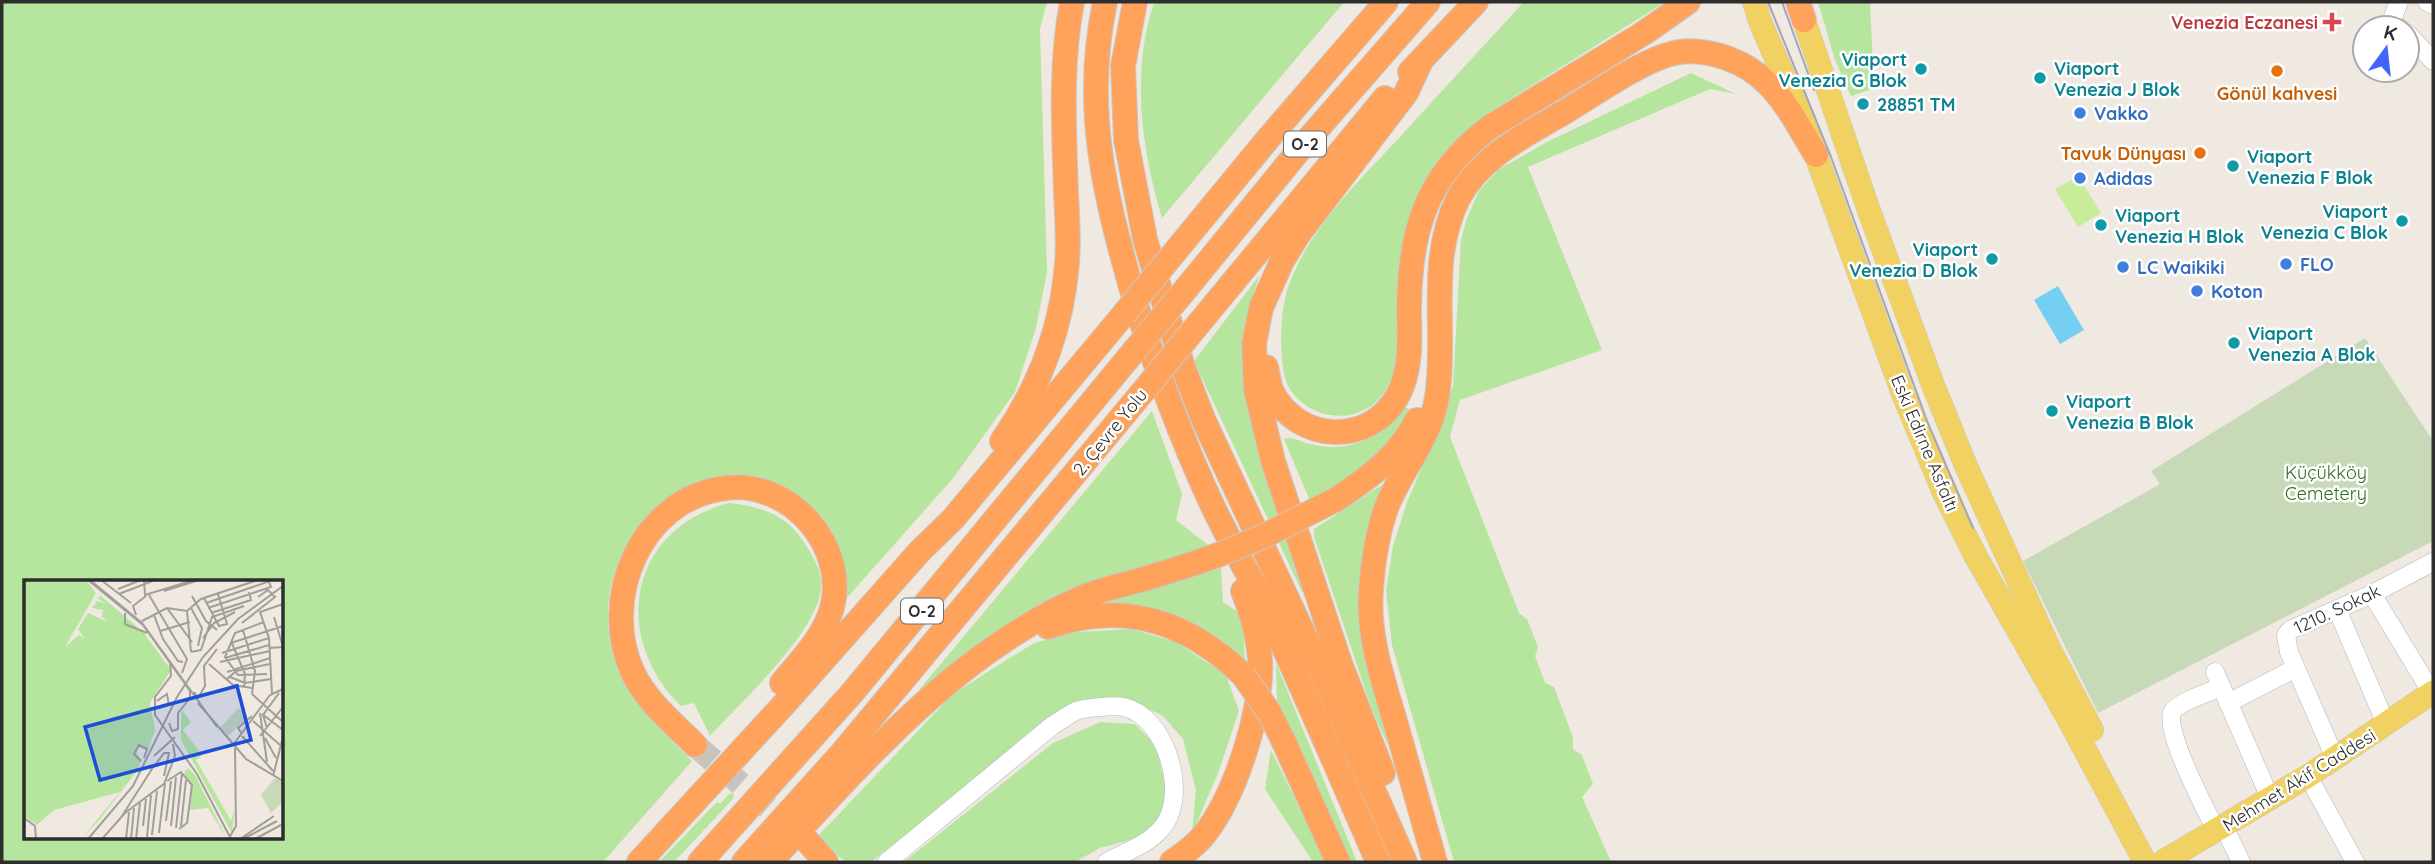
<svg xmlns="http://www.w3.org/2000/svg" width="2435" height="864" viewBox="0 0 2435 864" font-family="Quicksand,sans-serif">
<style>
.green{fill:#b6e59e;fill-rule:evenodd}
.cemetery{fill:#c8d9b8}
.pitch{fill:#c9ec9a}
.water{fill:#75cff0}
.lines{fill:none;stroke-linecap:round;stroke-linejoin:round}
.highway-tunnel{stroke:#c8c4bd;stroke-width:24;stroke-dasharray:24 12;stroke-linecap:butt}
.minor-casing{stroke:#b4b7c1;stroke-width:19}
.major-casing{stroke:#c9c9c9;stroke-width:24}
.highway-casing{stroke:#c9c9c9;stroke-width:26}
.minor{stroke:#fff;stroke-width:18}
.major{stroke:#f2d163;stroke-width:23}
.highway{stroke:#ffa35c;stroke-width:24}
.tram{stroke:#a3a6b8;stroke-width:2}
.highway-bridge-casing{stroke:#c9c9c9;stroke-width:26;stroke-linecap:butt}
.highway-bridge{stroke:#ffa35c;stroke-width:24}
.health-dot{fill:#e0444e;stroke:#fff;stroke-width:2.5}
.culture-dot{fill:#0f9aa8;stroke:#fff;stroke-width:2.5}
.food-dot{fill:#e8710a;stroke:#fff;stroke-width:2.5}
.shop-dot{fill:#3f7fe0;stroke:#fff;stroke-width:2.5}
.labels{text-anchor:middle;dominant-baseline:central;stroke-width:5;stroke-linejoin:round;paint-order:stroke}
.shield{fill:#fff;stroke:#6d6d6d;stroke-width:2}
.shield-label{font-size:16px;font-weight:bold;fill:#2e2e2e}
.health-label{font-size:18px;font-weight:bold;fill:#be3a42;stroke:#fff;text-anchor:end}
.culture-label{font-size:18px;font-weight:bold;fill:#0d838f;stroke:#fff;text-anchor:start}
.food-label{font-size:18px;font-weight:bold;fill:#c56008;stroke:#fff}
.shop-label{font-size:18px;font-weight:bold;fill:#366cbe;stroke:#fff;text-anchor:start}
.street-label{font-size:18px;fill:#2e2e2e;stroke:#fff}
.park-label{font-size:18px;fill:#2c6e1b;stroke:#fff}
.inset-road{fill:none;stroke:#a29e99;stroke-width:2}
.view{fill:#1d4ed8;fill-opacity:0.15;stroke:#1d4ed8;stroke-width:3.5}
.inset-edge{fill:none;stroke:#2e2e2e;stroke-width:3.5}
</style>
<rect width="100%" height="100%" fill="#efe9e1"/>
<path class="green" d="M 2,2 L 1047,2 L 1040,29 L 1047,272 L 1036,328 L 1015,392 L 954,477 L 846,599 C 845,577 844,557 835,537 C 812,490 743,461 695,484 C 672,495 659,510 644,529 C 637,538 627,548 621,558 C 603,593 604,642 621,677 C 637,710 667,735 692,761 L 603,862 L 2,862 ZM 26,582 L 282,582 L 282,838 L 26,838 Z
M 1154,2 L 1344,2 L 1162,218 C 1141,148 1131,73 1154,2 Z
M 1524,2 L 1665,2 L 1488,113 L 1453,143 L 1437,163 C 1425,217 1413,270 1401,324 C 1396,346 1398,371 1385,391 C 1364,425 1314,423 1291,391 C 1276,370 1280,305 1290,282 C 1312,226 1358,182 1398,139 C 1440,93 1482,47 1524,2 Z
M 1818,2 L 1870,2 L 1874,88 L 1851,96 L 1835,60 Z
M 1691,73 L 1736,94 L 1710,89 L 1528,167 L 1602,350 L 1460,400 L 1450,437 L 1519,613 L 1527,619 L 1538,647 L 1535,656 L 1545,683 L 1554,687 L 1573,737 L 1573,749 L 1582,755 L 1593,784 L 1582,797 L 1611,862 L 1454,862 L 1392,645 L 1386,590 L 1393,546 L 1407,502 L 1432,444 L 1453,386 L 1461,239 L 1467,218 L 1479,191 L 1498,170 L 1549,141 Z
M 1259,276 C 1248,312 1241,346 1244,384 L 1306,590 L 1302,592 L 1194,361 Z
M 1405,407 L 1411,410 L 1388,447 L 1357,475 L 1310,501 L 1284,439 C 1293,436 1301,442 1310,444 C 1349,454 1381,438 1405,407 Z
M 1152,411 L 1182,494 L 1176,520 L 1212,548 L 1141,568 L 921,692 L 919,690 Z
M 1391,479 L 1373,515 L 1399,770 L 1371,707 L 1314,537 L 1314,529 Z
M 729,503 C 760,506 788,515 805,544 C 812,555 821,569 821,583 C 824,627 740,703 710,736 L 694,703 L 681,706 C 610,636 629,529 729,503 Z
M 1221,568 L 1223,602 L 1238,612 L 1243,626 L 1245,661 L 1219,638 L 1170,614 L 1099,604 Z
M 1131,629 L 1176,642 L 1226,675 L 1239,711 L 1218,773 L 1192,834 L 1196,790 L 1183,739 L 1163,716 L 1127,699 L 1084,699 L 1054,716 L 1014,745 L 957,794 L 871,862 L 848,862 L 839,857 L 819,835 L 951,696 L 992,669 L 1034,643 L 1077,632 Z
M 1276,663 L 1357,862 L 1350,862 L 1277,703 Z
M 1100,722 L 1135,724 L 1156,746 L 1167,793 L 1158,820 L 1137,838 L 1100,848 L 1075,862 L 904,862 L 1053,743 Z
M 1271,750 L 1326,862 L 1313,862 L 1265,789 Z
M 733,793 L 734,796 L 732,800 L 674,862 L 659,862 L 717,802 L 720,804 L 729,794 Z"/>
<path class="cemetery" d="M 2365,338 L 2433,441 L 2433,541 L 2098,713 L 2023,561 L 2160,484 L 2151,471 Z"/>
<path class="pitch" d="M 2078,176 L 2101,213 L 2078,227 L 2055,189 Z"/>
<path class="water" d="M 2058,286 L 2084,330 L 2060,344 L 2034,300 Z"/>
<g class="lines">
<path class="highway-tunnel" d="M 695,745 L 798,833"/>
<defs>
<path id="minor" d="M 2399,2 L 2391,22 L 2400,28
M 2427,2 L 2433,5
M 2407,33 L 2433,61
M 2372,594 L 2432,693
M 2337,609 L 2386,724
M 2215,672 L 2270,798
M 2228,703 L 2296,668
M 2335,758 L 2289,652 L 2286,635 L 2290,630 L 2372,594 L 2433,562
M 2308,776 L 2355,862
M 2224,827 L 2241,862
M 2217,832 C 2207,812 2162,728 2173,711 C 2179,702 2210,692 2221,687
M 887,862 L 1053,725 C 1060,721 1068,715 1076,711 C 1083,708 1115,705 1124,707 C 1167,717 1190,797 1161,829 C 1147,845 1125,852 1107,862"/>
<path id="major" d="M 1754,2 L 1761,24 L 1803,120 L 1903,394 L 1944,493 L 1974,553 L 2069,720 L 2145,862
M 1804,20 L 1868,208 L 1933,385 L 1966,466 L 2049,648 L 2092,730
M 2162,862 L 2308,776 L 2433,692"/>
<path id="highway" d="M 1105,2 C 1083,107 1104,193 1133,294 C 1155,368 1182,441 1215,511 C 1232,546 1252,580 1269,615 C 1307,697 1342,780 1378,862
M 1135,2 L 1123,66 L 1126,140 L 1145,239 L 1183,367 L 1204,421 L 1322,673 L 1405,862
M 1798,2 L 1804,20
M 1410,72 L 1476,2
M 1174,253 L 1267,140 L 1386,2
M 1185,290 L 1305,143 L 1428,2
M 1196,327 L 1385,98
M 1266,367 C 1268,375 1269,385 1272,392 C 1298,443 1369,446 1397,397 C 1411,373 1410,340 1409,313 C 1409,234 1424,177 1490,127 L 1644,33 L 1688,2
M 1002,441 C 1039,388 1062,328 1067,263 C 1069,240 1067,216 1066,193 C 1064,129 1060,65 1072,2
M 1335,500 C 1369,478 1398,457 1417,420
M 1048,627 C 1123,600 1187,621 1243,675
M 1283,740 L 1338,862
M 695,745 C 673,723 647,702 633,673 C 599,600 640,498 726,488 C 790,480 848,546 832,608 C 824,637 801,660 782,683
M 1383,773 L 1340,663 L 1273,461 L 1256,390 L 1254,344 L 1261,308 L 1282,261 L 1298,235 L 1406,93 L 1421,61
M 809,843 L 826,862
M 639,862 L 788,700 L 920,551 L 953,519 L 1124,314
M 700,862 L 852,693 L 1134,351
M 744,862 L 842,753 L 1146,388
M 770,862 C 861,764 955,653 1081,598 C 1098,590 1118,586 1137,581 C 1164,573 1191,565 1218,555
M 1172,862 C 1184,854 1195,846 1204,835 C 1236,795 1263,709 1260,659 C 1258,635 1252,613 1243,591
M 1435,862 C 1423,820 1411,778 1399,735 C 1386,688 1367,640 1371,590 C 1373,562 1377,533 1387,506 C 1402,469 1431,437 1437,397 C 1447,331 1427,261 1458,199 C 1479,158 1525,135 1563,113 C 1595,94 1644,58 1679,52 C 1710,48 1747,62 1768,84 C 1788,104 1801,131 1816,155"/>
</defs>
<use href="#minor" class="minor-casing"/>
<use href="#major" class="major-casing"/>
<use href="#highway" class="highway-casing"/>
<use href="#minor" class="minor"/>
<use href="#major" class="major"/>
<use href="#highway" class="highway"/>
<path class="tram" d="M 1768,2 L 1831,157 L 1927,421 L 1973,528
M 1782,2 L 1814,90"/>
<defs>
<path id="highway-bridge" d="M 1124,314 L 1174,253
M 1134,351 L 1185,290
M 1146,388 L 1196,327
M 1218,555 L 1264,536 L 1335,500
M 1243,675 L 1269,712 L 1283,740"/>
</defs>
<use href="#highway-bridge" class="highway-bridge-casing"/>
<use href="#highway-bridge" class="highway-bridge"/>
</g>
<path class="health-dot" d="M2328.5 11.5h7v7h7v7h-7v7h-7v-7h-7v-7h7z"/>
<g class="culture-dot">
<circle cx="1921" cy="69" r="7"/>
<circle cx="2040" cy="78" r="7"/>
<circle cx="1863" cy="104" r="7"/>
<circle cx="2233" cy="166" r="7"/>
<circle cx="2402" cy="221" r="7"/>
<circle cx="2101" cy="225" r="7"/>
<circle cx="1992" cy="259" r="7"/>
<circle cx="2234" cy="343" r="7"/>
<circle cx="2052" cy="411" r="7"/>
</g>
<g class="food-dot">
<circle cx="2277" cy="71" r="7"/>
<circle cx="2200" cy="153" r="7"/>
</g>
<g class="shop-dot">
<circle cx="2080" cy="113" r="7"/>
<circle cx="2080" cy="178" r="7"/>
<circle cx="2286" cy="264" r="7"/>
<circle cx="2123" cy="267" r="7"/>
<circle cx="2197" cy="291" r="7"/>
</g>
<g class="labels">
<g class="shield">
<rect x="1284" y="131.5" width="42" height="25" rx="5"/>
<rect x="901" y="598.5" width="42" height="25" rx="5"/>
</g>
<g class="shield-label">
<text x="1305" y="144">O-2</text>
<text x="922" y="611">O-2</text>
</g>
<g class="health-label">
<text x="2318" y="22">Venezia Eczanesi</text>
</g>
<g class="culture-label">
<text x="1907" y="59" text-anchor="end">Viaport<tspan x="1907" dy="21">Venezia G Blok</tspan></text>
<text x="2054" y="68">Viaport<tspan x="2054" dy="21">Venezia J Blok</tspan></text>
<text x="1877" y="104">28851 TM</text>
<text x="2247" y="156">Viaport<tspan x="2247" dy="21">Venezia F Blok</tspan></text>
<text x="2388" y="211" text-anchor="end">Viaport<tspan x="2388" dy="21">Venezia C Blok</tspan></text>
<text x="2115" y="215">Viaport<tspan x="2115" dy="21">Venezia H Blok</tspan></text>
<text x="1978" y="249" text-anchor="end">Viaport<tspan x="1978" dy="21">Venezia D Blok</tspan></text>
<text x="2248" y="333">Viaport<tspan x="2248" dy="21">Venezia A Blok</tspan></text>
<text x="2066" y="401">Viaport<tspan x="2066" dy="21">Venezia B Blok</tspan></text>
</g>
<g class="food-label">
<text x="2277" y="93">Gönül kahvesi</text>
<text x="2186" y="153" text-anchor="end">Tavuk Dünyası</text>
</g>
<g class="shop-label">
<text x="2094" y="113">Vakko</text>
<text x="2094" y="178">Adidas</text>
<text x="2300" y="264">FLO</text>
<text x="2137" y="267">LC Waikiki</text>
<text x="2211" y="291">Koton</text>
</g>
<g class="street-label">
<text transform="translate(1110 432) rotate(-51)">2. Çevre Yolu</text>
<text transform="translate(1925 443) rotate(67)">Eski Edirne Asfaltı</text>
<text transform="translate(2337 609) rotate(-25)">1210. Sokak</text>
<text transform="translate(2299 780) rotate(-32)">Mehmet Akif Caddesi</text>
</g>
<g class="park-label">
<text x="2326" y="472">Küçükköy<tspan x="2326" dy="21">Cemetery</tspan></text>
</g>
</g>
<g transform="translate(24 580)">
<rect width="259" height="259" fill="#efe9e1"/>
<path d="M 0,0 L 62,0 L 72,13 L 41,67 L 55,55 L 61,59 L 54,49 L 64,33 L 84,42 L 78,37 L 79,30 L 68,28 L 73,21 L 83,24 L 73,18 L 77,16 L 119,52 L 147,90 L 126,123 L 131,150 L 124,170 L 111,167 L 117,182 L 112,192 L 77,238 L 57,259 L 96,212 L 30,230 L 13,245 L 0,236 ZM 169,124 L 159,131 L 167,142 L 159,150 L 178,175 L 172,180 L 207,241 L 211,228 L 208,253 L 157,160 L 157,132 ZM 164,188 L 171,195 L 203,259 L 184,228 L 166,230 L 168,205 L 160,193 Z" fill="#b6e59e"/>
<path d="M 214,128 L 224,137 L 204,156 L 196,148 ZM 251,198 L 259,202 L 259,221 L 247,233 L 237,215 Z" fill="#c8d9b8"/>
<path class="inset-road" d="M 64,0 L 119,45 L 166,111 L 166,118 L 154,133 L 154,149 L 148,151 L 145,143M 66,0 L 118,43 L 193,147M 77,0 L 107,23M 120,0 L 121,15 L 170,0M 94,9 L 117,0M 140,11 L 175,0M 95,14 L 131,0M 125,15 L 163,79 L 158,93M 168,16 L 182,41 L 193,50M 180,18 L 195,46 L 203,44 L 194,14M 182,23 L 249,0M 143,28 L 168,62M 167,28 L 178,48 L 174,66M 184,28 L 247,7 L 244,0M 163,31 L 167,72M 101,33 L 101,44 L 123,53M 187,33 L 227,20 L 225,12M 112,35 L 109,26 L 122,16M 130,35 L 139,59 L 154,81 L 159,82M 118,41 L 143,28 L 163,31 L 177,19 L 234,0M 240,42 L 211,53 L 201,77 L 214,95 L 243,94M 218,43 L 251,17 L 244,10 L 234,17M 219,50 L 231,91 L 228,114M 136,51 L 166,42M 179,58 L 190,43 L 211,32M 207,61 L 221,94 L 220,108M 207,63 L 259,46M 245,68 L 259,67 L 250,37M 167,72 L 177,70 L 188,37 L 220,26M 198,73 L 245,58M 201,78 L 245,65M 196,82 L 246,71M 146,83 L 147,96 L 131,117 L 131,135 L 173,194 L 207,259M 185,84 L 209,105 L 228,108M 203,92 L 246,78M 206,97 L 221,103 L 247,99M 202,100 L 212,91 L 246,84M 170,112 L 174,118 L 181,106 L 180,86 L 193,69M 248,113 L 245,58 L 236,32 L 259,24M 228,114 L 259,142M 133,121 L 143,114 L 145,126M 174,123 L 222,179 L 259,201M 236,133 L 243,182M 238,134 L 259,150M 229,141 L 256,165M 243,148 L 239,135 L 255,113M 218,154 L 214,148 L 228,136M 218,156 L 249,191M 236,156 L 259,127M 241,158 L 252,178M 209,165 L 246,115 L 259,109M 130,176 L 151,157M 117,181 L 110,174 L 115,165 L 123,169 L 120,178M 129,188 L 140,173 L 145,173 L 140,196M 249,196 L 259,157M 143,201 L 157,192 L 168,205 L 163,243 L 155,249M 140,204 L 151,176 L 149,164M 0,238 L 11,246 L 12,259M 96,239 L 128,189 L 126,185M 142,241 L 147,201M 119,246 L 122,219M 147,246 L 152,197M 157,246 L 162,200M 152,248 L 158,193M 135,253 L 141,203M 128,255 L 133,211M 123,257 L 127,215M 205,258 L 212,246 L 211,168M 64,259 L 109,206 L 153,117 L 179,77 L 214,39 L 259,6M 78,259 L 101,233 L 141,203M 102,259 L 105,232M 107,259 L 110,228M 112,259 L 116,223M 216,259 L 250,236M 219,259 L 253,241M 231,259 L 257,245"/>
<path class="view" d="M 213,106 L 227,160 L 76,200 L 61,147 Z"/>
<rect width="259" height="259" class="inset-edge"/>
</g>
<rect width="2435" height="864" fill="none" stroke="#2e2e2e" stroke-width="7"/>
<g transform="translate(2386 49) rotate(15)"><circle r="33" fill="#ffffff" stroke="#ababab" stroke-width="2"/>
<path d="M0-5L12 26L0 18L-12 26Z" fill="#4264fb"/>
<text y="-10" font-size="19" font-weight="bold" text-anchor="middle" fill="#2e2e2e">K</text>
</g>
</svg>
